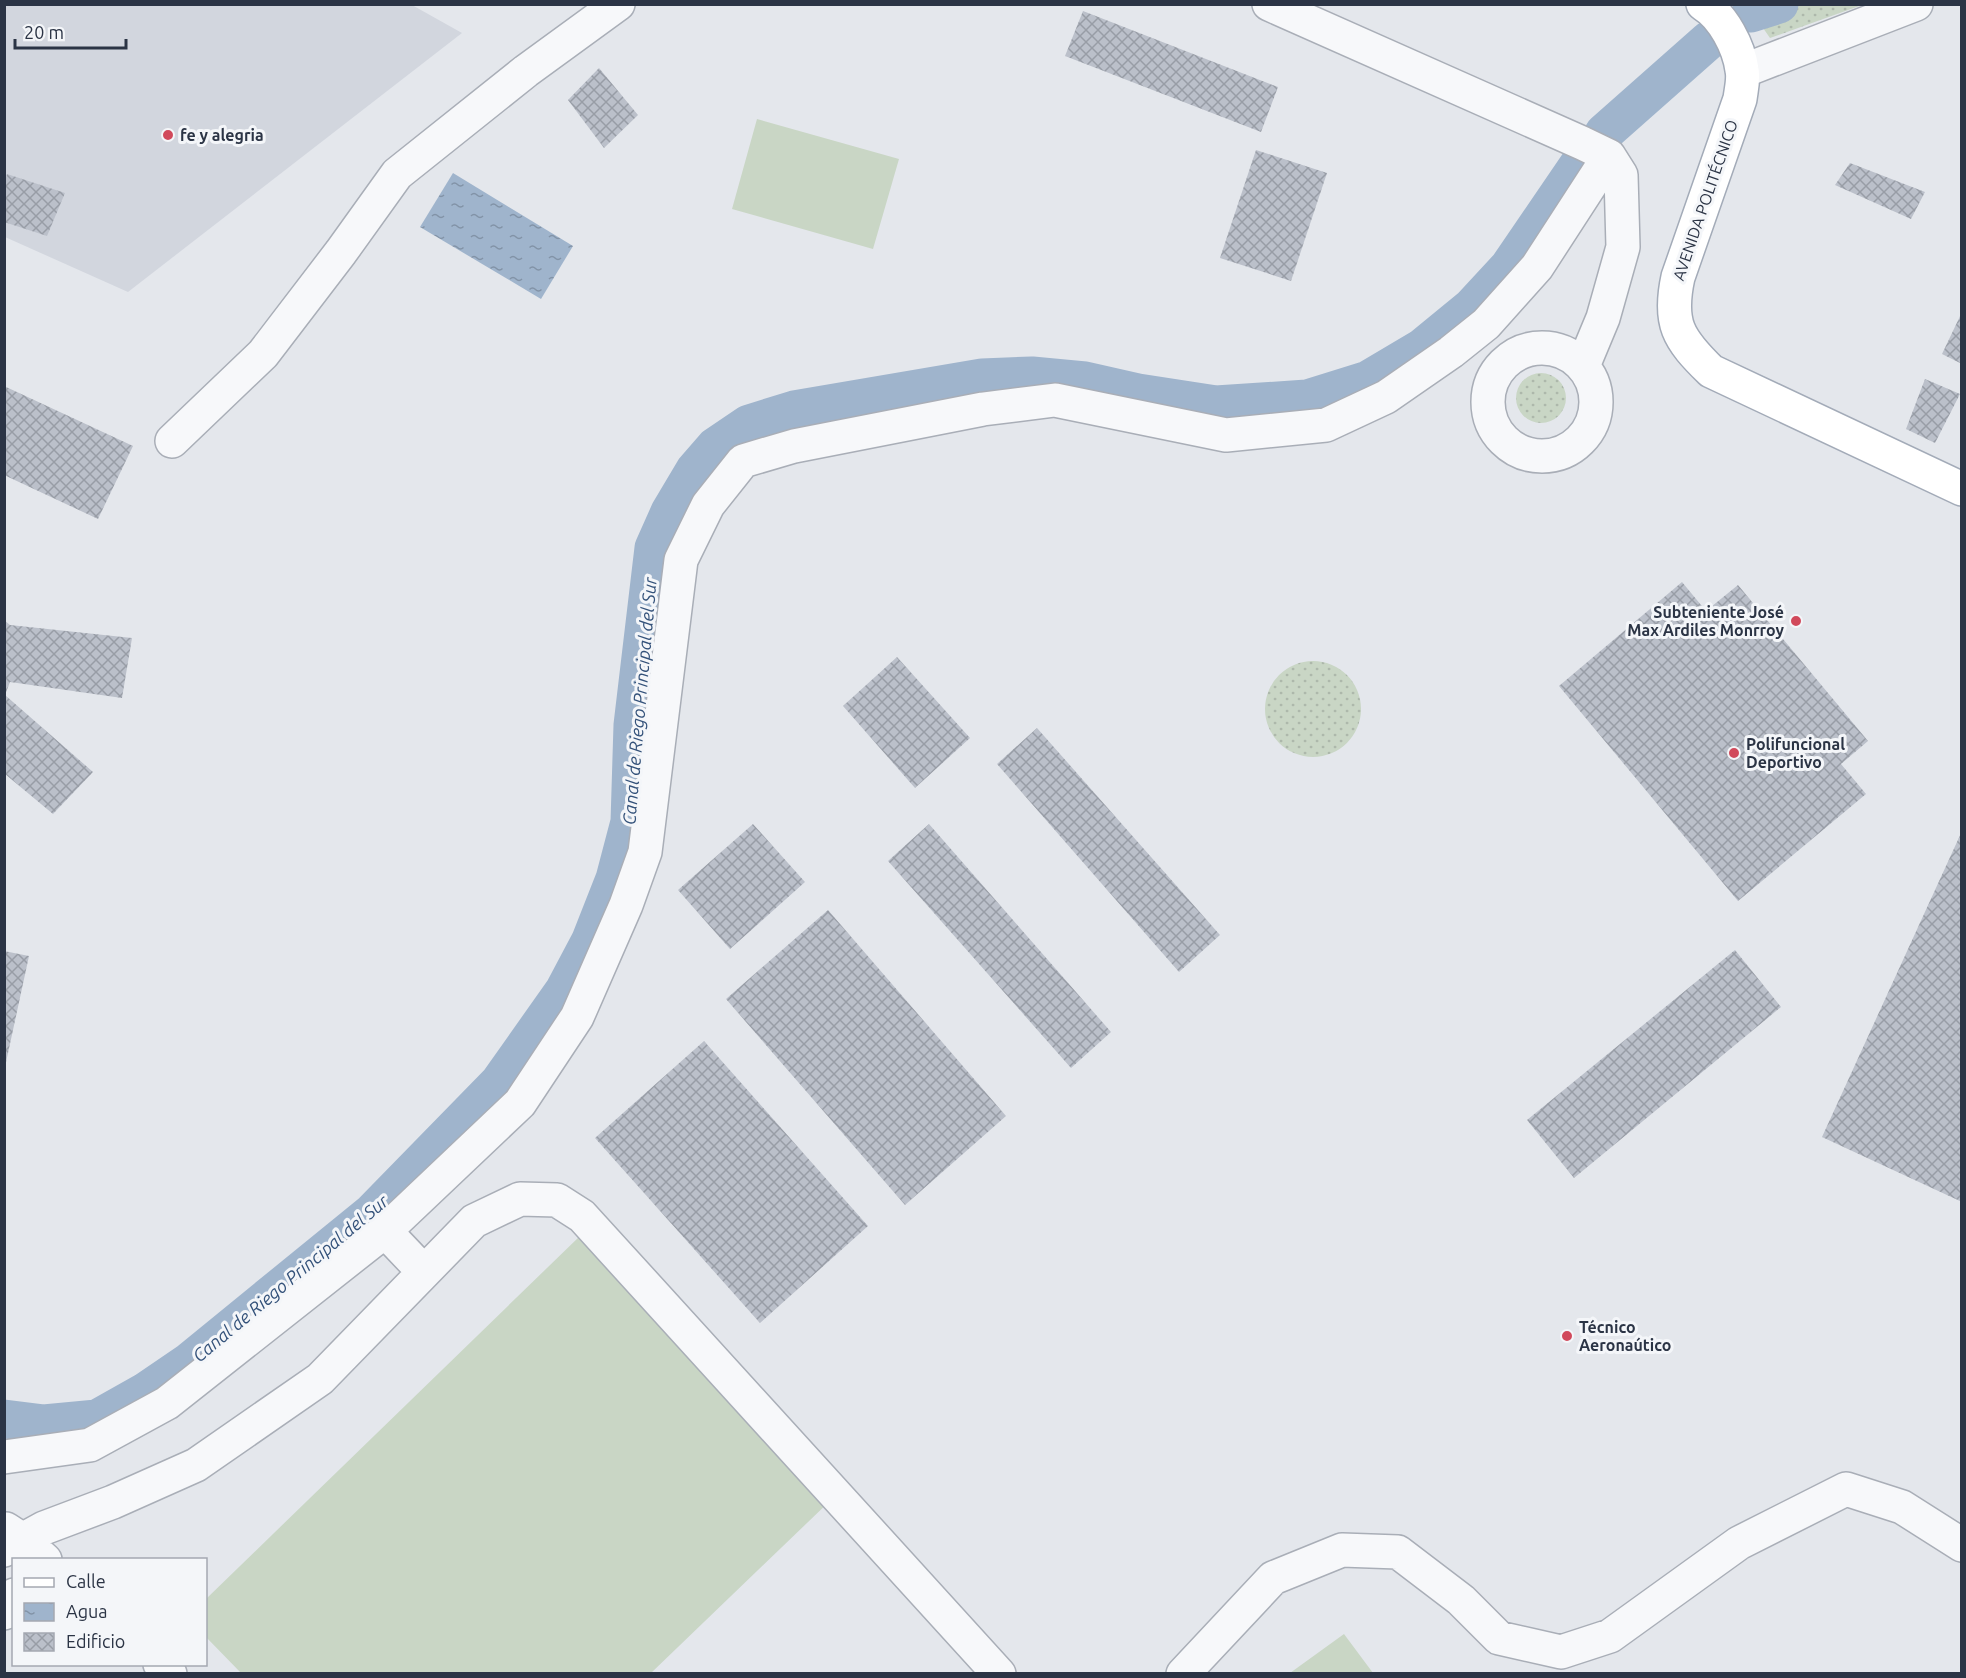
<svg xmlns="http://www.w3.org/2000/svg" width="1966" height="1678" viewBox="0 0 1966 1678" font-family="Ubuntu,sans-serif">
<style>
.built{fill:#d2d6de}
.grass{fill:url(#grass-dots)}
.pitch{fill:#c9d6c5}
.water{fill:url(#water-ripples)}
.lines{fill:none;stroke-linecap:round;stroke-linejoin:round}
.canal{stroke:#9fb4cc;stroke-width:39}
.building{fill:url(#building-cross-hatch)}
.minor-casing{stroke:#a9aeb7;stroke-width:36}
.major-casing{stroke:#a3abb8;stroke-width:36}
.minor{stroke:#f7f8fa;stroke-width:33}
.major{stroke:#fff;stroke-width:33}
.poi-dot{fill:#d1495b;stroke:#f4f6f9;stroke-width:2}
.labels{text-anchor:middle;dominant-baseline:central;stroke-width:6;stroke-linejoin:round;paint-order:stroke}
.poi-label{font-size:16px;font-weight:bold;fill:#2b3445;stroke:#f4f6f9;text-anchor:start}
.street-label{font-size:16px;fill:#2b3445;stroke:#f4f6f9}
.water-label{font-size:18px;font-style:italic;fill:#34527a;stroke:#f4f6f9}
</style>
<defs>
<pattern id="grass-dots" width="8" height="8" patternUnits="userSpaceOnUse" patternTransform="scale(1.5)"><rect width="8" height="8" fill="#c9d6c5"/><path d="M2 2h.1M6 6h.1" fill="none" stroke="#adb8ab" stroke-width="1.8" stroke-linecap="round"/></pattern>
<pattern id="water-ripples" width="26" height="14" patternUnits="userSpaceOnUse" patternTransform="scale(1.5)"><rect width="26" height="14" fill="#9fb4cc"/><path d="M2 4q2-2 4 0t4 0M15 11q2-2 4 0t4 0" fill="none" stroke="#8293a7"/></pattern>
<pattern id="building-cross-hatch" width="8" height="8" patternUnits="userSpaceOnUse" patternTransform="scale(1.5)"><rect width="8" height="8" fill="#bbc0ca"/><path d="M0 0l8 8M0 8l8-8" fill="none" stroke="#989da6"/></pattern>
</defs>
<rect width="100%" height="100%" fill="#e4e7ec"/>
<path class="built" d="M 5,5 L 412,5 L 462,33 L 128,292 L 5,237 Z"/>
<path class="grass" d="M 1747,5 L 1862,5 L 1770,38 Z
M1516 398a25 25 0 1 1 50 0a25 25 0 1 1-50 0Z
M1265 709a48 48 0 1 1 96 0a48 48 0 1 1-96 0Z"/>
<path class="pitch" d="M 757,119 L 899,159 L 873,249 L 732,209 Z
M 581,1235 L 833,1498 L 651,1673 L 241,1673 L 206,1637 L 206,1599 Z
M 1344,1634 L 1373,1673 L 1290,1673 Z"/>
<path class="water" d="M 453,173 L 573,246 L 541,299 L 420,227 Z"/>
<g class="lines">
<path class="canal" d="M 1751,13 L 1779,4
M 1604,133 L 1708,41
M 4,1419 L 44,1424 L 97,1419 L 145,1392 L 189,1362 L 373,1212 L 499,1083 L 564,991 L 591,940 L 615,879 L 630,822 L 633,725 L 654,548 L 670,512 L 695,470 L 715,447 L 749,424 L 794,410 L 982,378 L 1032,376 L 1085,381 L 1138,393 L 1216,405 L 1307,399 L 1368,380 L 1422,348 L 1472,307 L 1509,267 L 1580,163"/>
</g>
<path class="building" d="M 1083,11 L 1278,87 L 1261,132 L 1065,56 Z
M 599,68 L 638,115 L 604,148 L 568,100 Z
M 1256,150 L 1327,173 L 1291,281 L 1220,258 Z
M 1850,163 L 1925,192 L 1911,219 L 1835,185 Z
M 7,174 L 65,193 L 47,236 L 4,222 L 4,184 Z
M 1962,312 L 1962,364 L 1942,354 Z
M 1925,379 L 1960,394 L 1935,443 L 1906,429 Z
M 4,386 L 133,446 L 98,519 L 4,475 Z
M 1682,582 L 1706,611 L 1738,585 L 1868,741 L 1841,764 L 1866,794 L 1738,901 L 1559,686 Z
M 4,620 L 10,625 L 132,638 L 122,698 L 10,682 L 5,695 L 93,772 L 53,814 L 5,774 Z
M 897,657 L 970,738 L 915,788 L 843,706 Z
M 1037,728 L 1220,935 L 1179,972 L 997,764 Z
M 753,824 L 805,882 L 730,949 L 678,890 Z
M 929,824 L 1111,1032 L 1071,1068 L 888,861 Z
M 1962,831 L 1962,1202 L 1822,1137 Z
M 828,910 L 1006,1116 L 905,1205 L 726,999 Z
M 1735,950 L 1781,1007 L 1574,1178 L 1527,1120 Z
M 4,951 L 29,956 L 5,1067 L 4,1067 Z
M 704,1041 L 868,1226 L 760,1323 L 595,1138 Z"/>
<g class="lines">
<defs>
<path id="minor" d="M 1269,4 L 1582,143 L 1609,156 L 1621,175 L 1623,247 L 1603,318 L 1583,366
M 1743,71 L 1916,4
M1488 402a54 54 0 1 1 108 0a54 54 0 1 1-108 0Z
M 172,441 L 263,354 L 341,252 L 397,174 L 526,71 L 618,4
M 385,1231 L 424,1272
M 4,1457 L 90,1445 L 167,1403 L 385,1231 L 520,1103 L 577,1017 L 626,905 L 645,852 L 681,560 L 708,505 L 743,461 L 794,446 L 983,409 L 1055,400 L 1226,435 L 1326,425 L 1386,397 L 1451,352 L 1486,324 L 1537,267 L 1609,156
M 6,1529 L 23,1540 L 45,1560
M 4,1550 L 44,1528 L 113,1502 L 196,1465 L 320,1379 L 474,1221 L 520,1199 L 557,1200 L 582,1216 L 999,1674
M 4,1613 L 14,1595
M 160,1664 L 170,1674
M 1183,1674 L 1273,1578 L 1342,1550 L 1398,1552 L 1461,1600 L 1499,1638 L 1561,1652 L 1610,1636 L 1739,1543 L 1846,1489 L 1902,1507 L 1962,1545"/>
<path id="major" d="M 1703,4 C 1723,16 1739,47 1742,70 C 1744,79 1741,90 1740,99 L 1678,277 C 1668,323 1678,339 1711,371 L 1962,489"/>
</defs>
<use href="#minor" class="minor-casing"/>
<use href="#major" class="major-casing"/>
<use href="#minor" class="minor"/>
<use href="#major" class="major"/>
</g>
<g class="poi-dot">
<circle cx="168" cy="135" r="6"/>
<circle cx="1796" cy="621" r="6"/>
<circle cx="1734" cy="753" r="6"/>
<circle cx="1567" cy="1336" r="6"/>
</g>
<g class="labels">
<g class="poi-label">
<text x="180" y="135">fe y alegria</text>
<text x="1784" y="612" text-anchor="end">Subteniente José<tspan x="1784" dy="18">Max Ardiles Monrroy</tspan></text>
<text x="1746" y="744">Polifuncional<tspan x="1746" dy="18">Deportivo</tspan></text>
<text x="1579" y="1327">Técnico<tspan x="1579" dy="18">Aeronaútico</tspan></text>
</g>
<g class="street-label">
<text transform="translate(1705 200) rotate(-71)">AVENIDA POLITÉCNICO</text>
</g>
<g class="water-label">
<text transform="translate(639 701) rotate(-85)">Canal de Riego Principal del Sur</text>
<text transform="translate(290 1278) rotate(-40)">Canal de Riego Principal del Sur</text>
</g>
</g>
<rect width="1966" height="1678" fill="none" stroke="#2b3445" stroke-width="12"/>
<rect x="12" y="1558" width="195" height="108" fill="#f4f6f9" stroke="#a4a8b1" stroke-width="1.5"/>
<rect x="24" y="1578" width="30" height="9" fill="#ffffff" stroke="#a4a8b1" stroke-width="1.5"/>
<text x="66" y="1588" font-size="18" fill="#2b3445">Calle</text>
<rect x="24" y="1603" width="30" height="18" fill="url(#water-ripples)" stroke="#a4a8b1" stroke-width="1.5"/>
<text x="66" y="1618" font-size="18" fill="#2b3445">Agua</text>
<rect x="24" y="1633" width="30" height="18" fill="url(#building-cross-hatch)" stroke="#a4a8b1" stroke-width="1.5"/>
<text x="66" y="1648" font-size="18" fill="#2b3445">Edificio</text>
<path d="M15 39v9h111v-9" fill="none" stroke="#2b3445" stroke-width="3"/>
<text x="24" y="39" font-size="18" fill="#2b3445" stroke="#f4f6f9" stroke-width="4.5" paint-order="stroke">20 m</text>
</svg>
